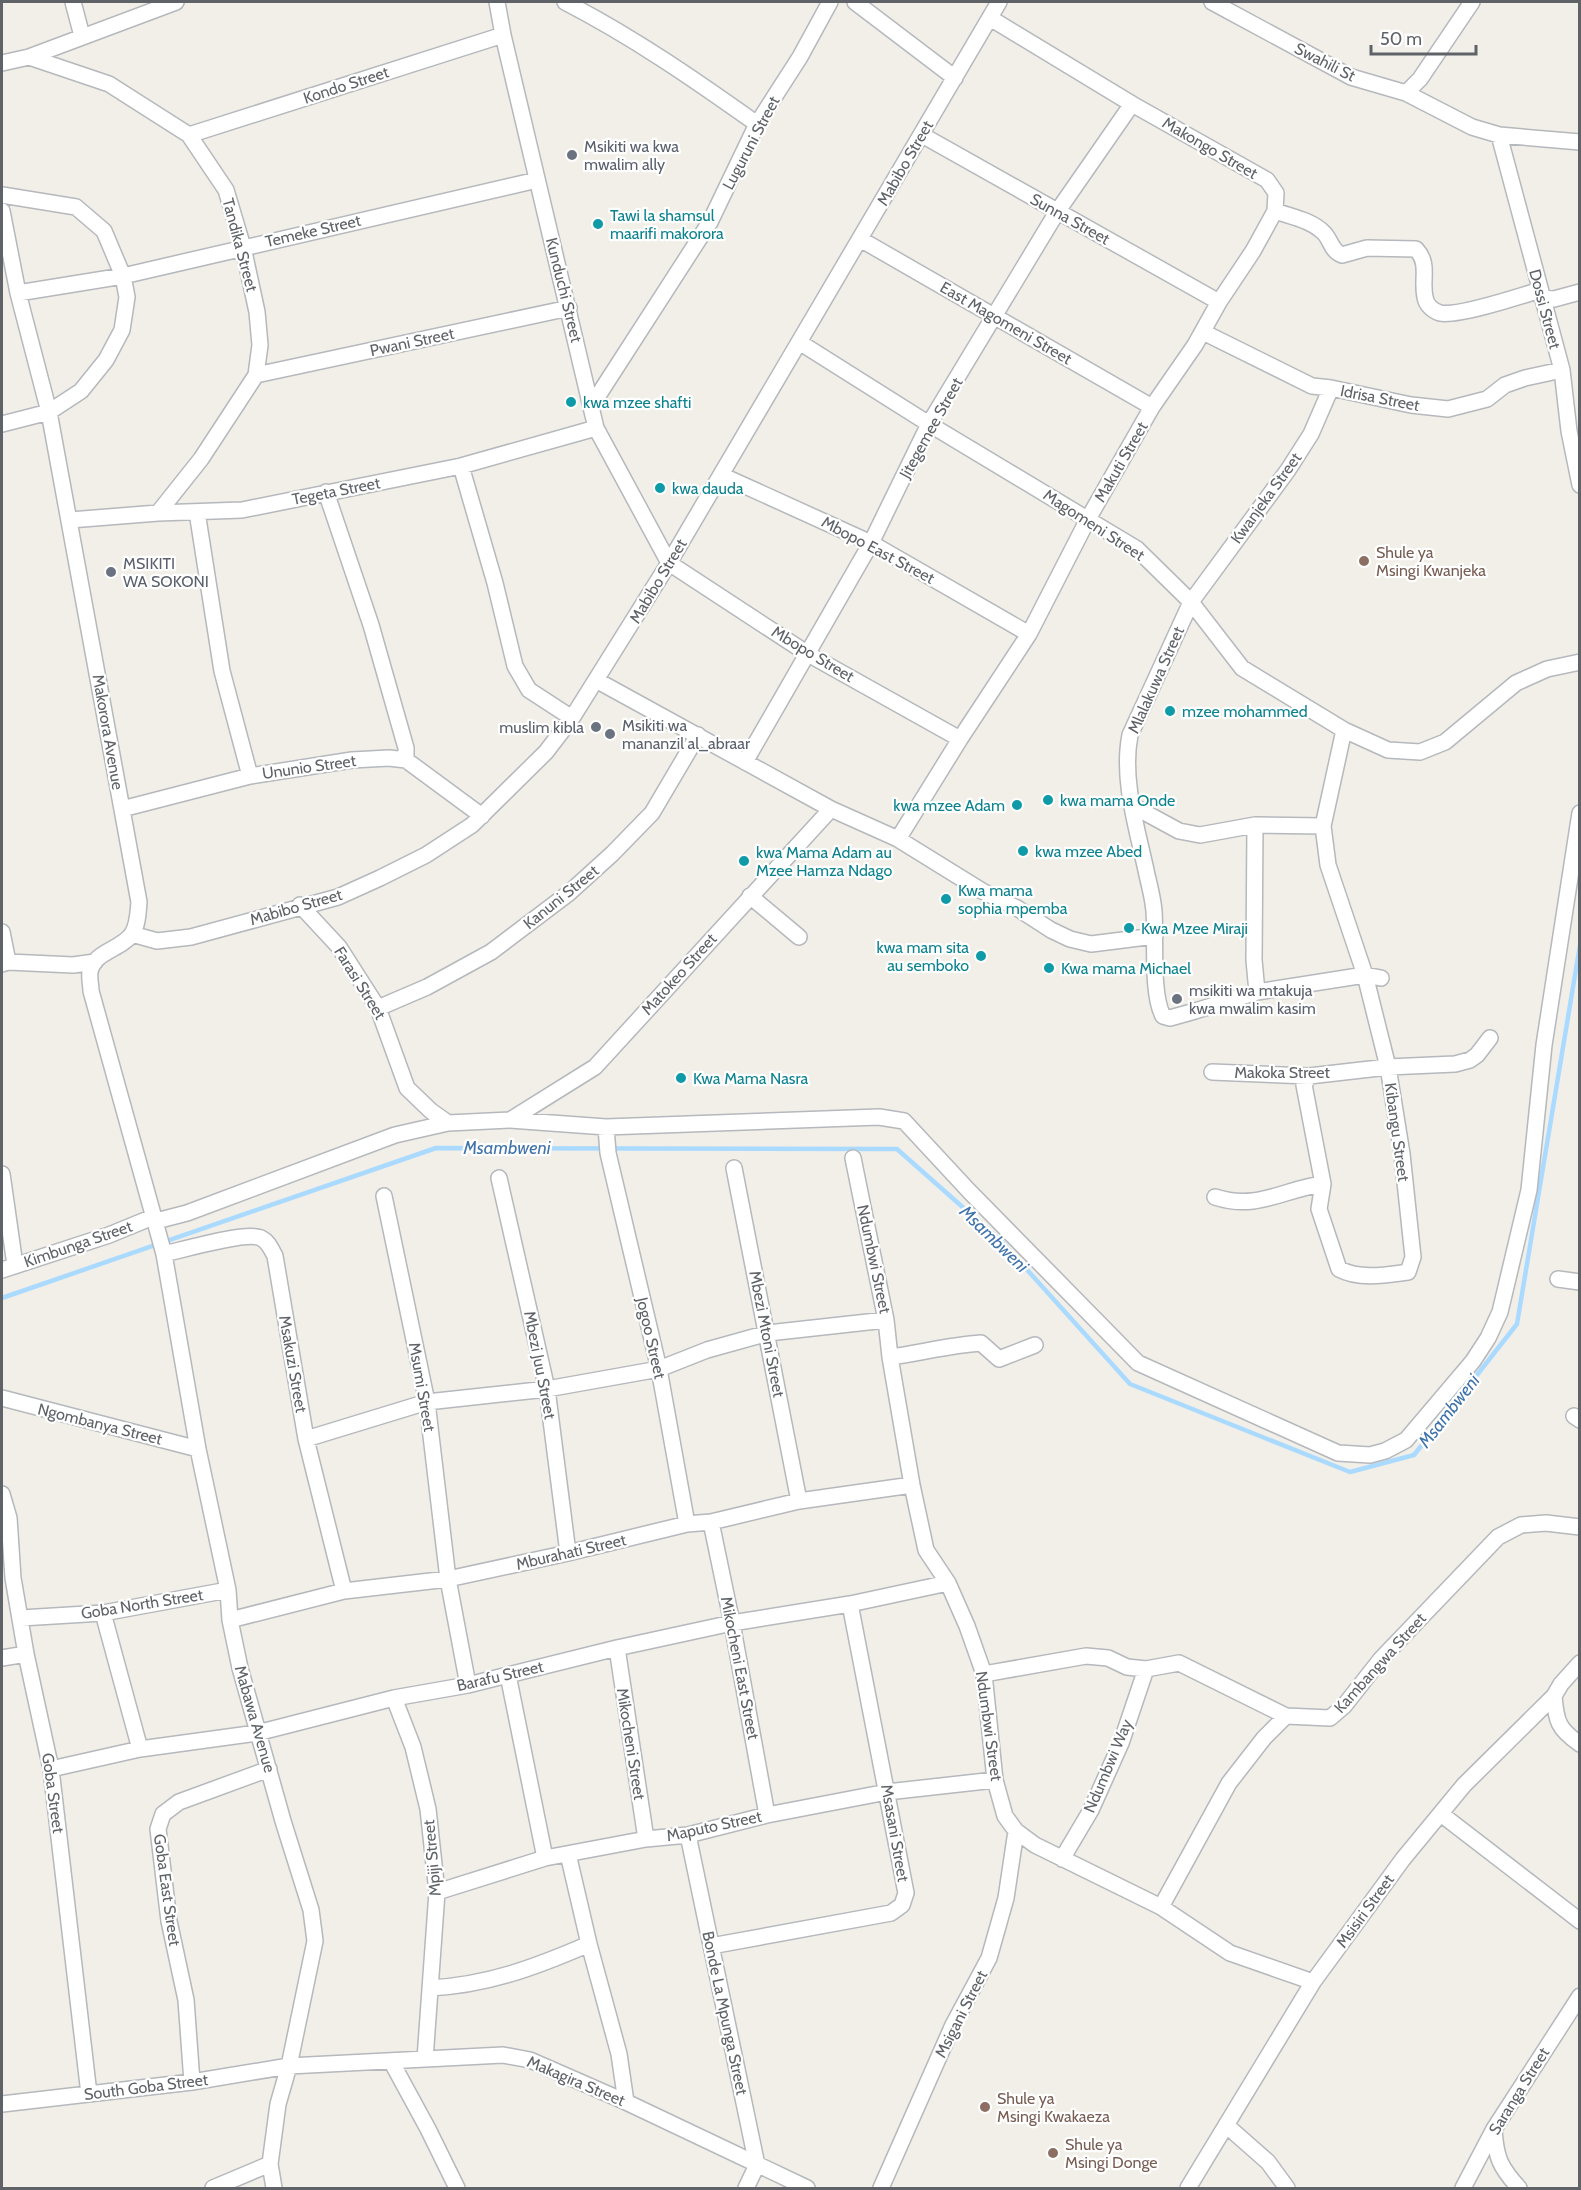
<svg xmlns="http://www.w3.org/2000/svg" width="1581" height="2190" viewBox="0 0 1581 2190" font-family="Cabin,sans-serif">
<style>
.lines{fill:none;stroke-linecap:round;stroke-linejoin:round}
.stream{stroke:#aadaff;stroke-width:4.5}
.minor-casing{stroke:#b5b8bc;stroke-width:18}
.minor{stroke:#fff;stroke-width:15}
.worship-dot{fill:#6b7280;stroke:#fff;stroke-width:2}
.culture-dot{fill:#0f9aa8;stroke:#fff;stroke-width:2}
.education-dot{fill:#8d6e63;stroke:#fff;stroke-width:2}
.labels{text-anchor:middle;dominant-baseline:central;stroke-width:4.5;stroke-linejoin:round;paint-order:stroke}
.street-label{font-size:16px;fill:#5f6368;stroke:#fff}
.worship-label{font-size:16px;fill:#5b616d;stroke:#fff;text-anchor:start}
.culture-label{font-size:16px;fill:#0d838f;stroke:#fff;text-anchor:start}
.education-label{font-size:16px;fill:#785e54;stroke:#fff;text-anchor:start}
.water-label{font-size:18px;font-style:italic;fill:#4174aa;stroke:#fff}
</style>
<rect width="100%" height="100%" fill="#f1efe8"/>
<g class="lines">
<path class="stream" d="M 2,1298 L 436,1148 L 897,1149 L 1002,1242 L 1130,1384 L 1350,1472 L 1414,1455 L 1517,1324 L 1580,945"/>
<defs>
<path id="minor" d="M 73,2 L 82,36
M 497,2 L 503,35 L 596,428 L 669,563 L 808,654 L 960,739
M 565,2 C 633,37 695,80 757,124
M 855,2 L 955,78
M 1212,2 L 1351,77 L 1406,93 L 1420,79 L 1472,2
M 29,57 L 109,84 L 189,135 L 226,190 L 243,247 L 257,312 L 260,345 L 256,375 L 201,459 L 158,513
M 2,63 L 29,57 L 176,2
M 1406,93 L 1472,127 L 1499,135 L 1580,142
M 189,135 L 503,35
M 922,135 L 1219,302
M 1499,135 L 1562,370 L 1569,431 L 1580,485
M 2,195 L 76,207 L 104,231 L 123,276 L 127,297 L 122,330 L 106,360 L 81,391 L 49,412 L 2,424
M 2,211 L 18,293 L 49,412 L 139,902 C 138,912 138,925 132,934 C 121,950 94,951 90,972 C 89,978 91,985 91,991 L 164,1254 L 198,1449 L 228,1590 L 230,1620 L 240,1668 L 283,1821 L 311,1910 L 315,1941 L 289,2066 L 278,2104 L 270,2164 L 274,2188
M 1275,211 C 1292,217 1311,220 1324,233 C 1331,240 1331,251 1342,255 L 1367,248 L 1416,249 C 1430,264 1421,279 1425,297 C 1426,305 1433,311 1440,313 C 1457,317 1521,296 1540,290
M 860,239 L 1152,407
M 18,293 L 123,276 L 537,180
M 1542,298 L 1554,299 L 1580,292
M 1203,332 L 1312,386 L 1331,388 L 1411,405 L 1448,409 L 1487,399 L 1505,385 L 1525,378 L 1562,370
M 799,342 L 929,424 L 1137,549 L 1191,602 L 1242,668 L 1344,730 L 1388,750 L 1420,752 L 1445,742 L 1516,683 L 1547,669 L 1580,662
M 256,375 L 569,308
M 1331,388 L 1311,434 L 1288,470 L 1191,602 L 1130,735 C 1121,780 1138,831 1147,875 C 1150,887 1153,899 1154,911 C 1156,938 1151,994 1163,1016 L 1170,1018 L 1195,1011 L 1257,992 L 1365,975 L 1381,978
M 592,405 L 710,222 L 757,124 L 800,57 L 830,2
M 461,466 L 495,583 L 515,666 L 529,690 L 572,718
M 721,475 L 871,543 L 1029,634
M 326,492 L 371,625 L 406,748 L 406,760
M 197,512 L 222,671 L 250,776
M 70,520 L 158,513 L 242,510 L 461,466 L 596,428
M 596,680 L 831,809 L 898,839 L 982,891 L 1017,908 L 1051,930 L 1070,939 L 1091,944 L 1155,936
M 745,762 L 871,543 L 929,424 L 1057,212 L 1132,104
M 1133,806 L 1179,831 L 1200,835 L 1255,825 L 1323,826
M 122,809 L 250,776 L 352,760 L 389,758 L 406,760 L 482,816
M 1255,825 L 1254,960 L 1257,992
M 898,839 L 960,739 L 1029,634 L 1088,519 L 1152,407 L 1195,345 L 1219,302 L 1253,251 L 1275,211 L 1276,193 L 1267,180 L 1132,104 L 990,18
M 750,896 L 799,937
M 300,905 L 339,947 L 378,1008 L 407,1088 L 431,1111 L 448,1123
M 2,932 L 8,962
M 132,934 L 157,941 L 191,937 L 338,897 L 380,878 L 426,855 L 472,825 L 546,752 L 572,718 L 669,563 L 999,2
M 2,964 L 8,962 L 73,965 L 95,962
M 378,1008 L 427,987 L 491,952 L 569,893 L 612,854 L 652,813 L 698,735
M 1212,1072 L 1309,1076 L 1388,1067 L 1455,1064 L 1470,1060 L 1477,1055 L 1490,1038
M 1309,1076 L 1304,1085 L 1323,1184 L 1319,1209 L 1339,1269 C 1360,1280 1386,1275 1408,1272 L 1413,1257 L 1402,1154 L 1388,1067 L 1365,975 L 1328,865 L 1323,826 L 1344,730
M 510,1120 L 595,1067 L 831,809
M 606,1127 L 608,1153 L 659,1369 L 687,1524
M 853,1158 L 886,1320 L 890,1357 L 912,1485 L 926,1550 L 948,1583 L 967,1626 L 984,1674 L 995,1780 L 1005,1816 L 1016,1831 L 1035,1845 L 1161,1907 L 1230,1953 L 1313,1982
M 734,1168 L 799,1501
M 2,1174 L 15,1265
M 499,1178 L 547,1389 L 568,1553
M 384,1196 L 427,1402 L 448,1579 L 468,1685
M 1215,1197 C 1258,1211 1283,1189 1323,1184
M 156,1221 L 187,1213 L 395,1135 L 448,1123 L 510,1120 L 606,1127 L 879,1117 L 904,1121 L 969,1191 L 1138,1363 L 1338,1453 L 1370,1455 L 1385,1451 L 1406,1440 L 1473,1361 L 1488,1338 L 1500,1312 L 1529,1190 L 1544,1045 L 1580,813
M 164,1254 C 182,1250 247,1231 261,1238 C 269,1242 271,1249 275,1256 L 306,1439 L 344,1591
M 2,1270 L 109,1235 L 153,1217
M 1558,1279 L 1580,1282
M 890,1357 C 920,1353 950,1345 981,1343 L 999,1359 L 1035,1345
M 2,1398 L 198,1449
M 1574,1416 L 1580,1420
M 306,1439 L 427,1402 L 547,1389 L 659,1369 L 707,1350 L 768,1333 L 886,1320
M 2,1494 L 9,1518 L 13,1578 L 26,1654 L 51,1769 L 89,2094
M 711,1522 L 732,1623 L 767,1815
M 103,1613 L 140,1749
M 21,1618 L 103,1613 L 228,1590
M 230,1620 L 344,1591 L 448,1579 L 568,1553 L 687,1524 L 711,1522 L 799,1501 L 912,1485
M 617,1648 L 646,1839
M 2,1658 L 26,1654
M 984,1674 L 1086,1656 L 1108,1658 L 1127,1667 L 1146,1669 L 1179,1663 L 1286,1716 L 1330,1718 L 1344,1706 L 1381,1659 L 1498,1537 L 1521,1525 L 1546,1523 L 1580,1527
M 508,1675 L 545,1858
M 1554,1696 C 1556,1721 1558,1729 1580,1744
M 394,1698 L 413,1747 L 428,1809 L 437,1892 L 425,2059
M 51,1769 L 140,1749 L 257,1733 L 394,1698 L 468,1685 L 617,1648 L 732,1623 L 850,1604 L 948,1583
M 1441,1814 L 1580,1921
M 688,1835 L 757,2165 L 746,2188
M 568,1854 L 589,1944 L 619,2054 L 626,2102
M 1062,1859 L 1091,1810 L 1121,1743 L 1146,1669
M 437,1892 L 545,1858 L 646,1839 L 688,1835 L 767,1815 L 887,1792 L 995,1780
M 1161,1907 L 1229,1783 L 1264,1738 L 1286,1716
M 711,1946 L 891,1913 L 902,1905 L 906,1893 L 850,1604
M 430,1988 C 488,1985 536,1967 589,1944
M 391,2061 L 428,2129 L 457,2188
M 192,2082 L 186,2000 L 169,1921 L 158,1829 L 163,1814 L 179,1802 L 269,1769
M 2,2104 L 192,2082 L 289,2066 L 503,2055 L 530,2060 L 626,2102 L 807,2188
M 1226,2125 L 1268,2162 L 1287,2188
M 1494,2130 C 1496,2158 1500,2167 1519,2188
M 213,2188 L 270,2164
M 881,2188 L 953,2025 L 989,1958 L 1006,1898 L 1016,1831
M 1188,2188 L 1313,1982 L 1403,1859 L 1464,1785 L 1554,1696 L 1561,1684 L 1580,1663
M 1463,2188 L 1494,2129 L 1580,1996"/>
</defs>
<use href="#minor" class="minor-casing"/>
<use href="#minor" class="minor"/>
</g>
<g class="worship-dot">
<circle cx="572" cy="155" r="6"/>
<circle cx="111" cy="572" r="6"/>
<circle cx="596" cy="727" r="6"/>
<circle cx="610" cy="734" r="6"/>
<circle cx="1177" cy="999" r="6"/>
</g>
<g class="culture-dot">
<circle cx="598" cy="224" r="6"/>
<circle cx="571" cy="402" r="6"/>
<circle cx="660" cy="488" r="6"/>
<circle cx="1170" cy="711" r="6"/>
<circle cx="1048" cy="800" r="6"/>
<circle cx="1017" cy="805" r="6"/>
<circle cx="1023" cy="851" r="6"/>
<circle cx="744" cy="861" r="6"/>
<circle cx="946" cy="899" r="6"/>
<circle cx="1129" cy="928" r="6"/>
<circle cx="981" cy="956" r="6"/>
<circle cx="1049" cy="968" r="6"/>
<circle cx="681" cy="1078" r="6"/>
</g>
<g class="education-dot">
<circle cx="1364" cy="561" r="6"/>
<circle cx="985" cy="2107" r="6"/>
<circle cx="1053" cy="2153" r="6"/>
</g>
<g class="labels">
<g class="street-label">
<text transform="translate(1325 62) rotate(27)">Swahili St</text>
<text transform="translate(346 85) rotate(-18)">Kondo Street</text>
<text transform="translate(751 143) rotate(-62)">Luguruni Street</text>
<text transform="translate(1210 148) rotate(30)">Makongo Street</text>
<text transform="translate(905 163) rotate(-60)">Mabibo Street</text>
<text transform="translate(1070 219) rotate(29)">Sunna Street</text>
<text transform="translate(313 231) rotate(-13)">Temeke Street</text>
<text transform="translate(240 245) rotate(75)">Tandika Street</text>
<text transform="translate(564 290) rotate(76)">Kunduchi Street</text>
<text transform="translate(1545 309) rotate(75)">Dossi Street</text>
<text transform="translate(1006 323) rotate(30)">East Magomeni Street</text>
<text transform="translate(412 342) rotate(-12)">Pwani Street</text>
<text transform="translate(1380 398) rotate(11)">Idrisa Street</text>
<text transform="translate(931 428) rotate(-61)">Jitegemee Street</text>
<text transform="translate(1121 462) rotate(-60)">Makuti Street</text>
<text transform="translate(336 491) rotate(-11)">Tegeta Street</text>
<text transform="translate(1266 498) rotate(-54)">Kwanjeka Street</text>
<text transform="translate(1094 525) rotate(33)">Magomeni Street</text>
<text transform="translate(878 550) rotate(28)">Mbopo East Street</text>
<text transform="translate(658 581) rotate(-59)">Mabibo Street</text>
<text transform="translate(813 654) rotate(31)">Mbopo Street</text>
<text transform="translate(1156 680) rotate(-66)">Mlalakuwa Street</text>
<text transform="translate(108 732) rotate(80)">Makorora Avenue</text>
<text transform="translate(309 767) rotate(-8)">Ununio Street</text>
<text transform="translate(561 897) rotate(-39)">Kanuni Street</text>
<text transform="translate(296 907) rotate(-16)">Mabibo Street</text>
<text transform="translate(679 974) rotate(-48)">Matokeo Street</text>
<text transform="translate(360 983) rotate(58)">Farasi Street</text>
<text x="1282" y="1072">Makoka Street</text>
<text transform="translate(1397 1132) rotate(82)">Kibangu Street</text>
<text transform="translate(78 1244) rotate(-19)">Kimbunga Street</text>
<text transform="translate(874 1259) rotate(78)">Ndumbwi Street</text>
<text transform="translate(767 1334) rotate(79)">Mbezi Mtoni Street</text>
<text transform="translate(651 1338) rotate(77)">Jogoo Street</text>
<text transform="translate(293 1364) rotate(80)">Msakuzi Street</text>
<text transform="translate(540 1365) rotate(79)">Mbezi Juu Street</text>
<text transform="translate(422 1387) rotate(80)">Msumi Street</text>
<text transform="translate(100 1424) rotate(14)">Ngombanya Street</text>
<text transform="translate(571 1552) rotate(-13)">Mburahati Street</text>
<text transform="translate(142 1604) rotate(-9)">Goba North Street</text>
<text transform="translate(1380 1663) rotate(-48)">Kambangwa Street</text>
<text transform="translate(740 1668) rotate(79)">Mikocheni East Street</text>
<text transform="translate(500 1676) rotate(-13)">Barafu Street</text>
<text transform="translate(255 1719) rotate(74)">Mabawa Avenue</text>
<text transform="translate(989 1726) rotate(82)">Ndumbwi Street</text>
<text transform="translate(631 1744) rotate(81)">Mikocheni Street</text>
<text transform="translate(1108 1766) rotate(-67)">Ndumbwi Way</text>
<text transform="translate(53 1793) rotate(82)">Goba Street</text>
<text transform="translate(714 1826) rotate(-12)">Maputo Street</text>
<text transform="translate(895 1833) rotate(80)">Msasani Street</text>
<text transform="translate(432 1858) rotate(-95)">Mpiji Street</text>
<text transform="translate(167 1890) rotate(82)">Goba East Street</text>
<text transform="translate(1365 1911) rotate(-54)">Msisiri Street</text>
<text transform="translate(725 2013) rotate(78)">Bonde La Mpunga Street</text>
<text transform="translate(961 2014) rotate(-63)">Msigani Street</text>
<text transform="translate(576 2081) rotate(23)">Makagira Street</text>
<text transform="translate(146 2087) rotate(-7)">South Goba Street</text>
<text transform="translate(1519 2091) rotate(-58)">Saranga Street</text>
</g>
<g class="worship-label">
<text x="584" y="146">Msikiti wa kwa<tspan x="584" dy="18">mwalim ally</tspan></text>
<text x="123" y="563">MSIKITI<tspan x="123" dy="18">WA SOKONI</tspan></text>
<text x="622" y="725">Msikiti wa<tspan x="622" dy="18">mananzil al_abraar</tspan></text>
<text x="584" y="727" text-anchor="end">muslim kibla</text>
<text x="1189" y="990">msikiti wa mtakuja<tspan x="1189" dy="18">kwa mwalim kasim</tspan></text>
</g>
<g class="culture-label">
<text x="610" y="215">Tawi la shamsul<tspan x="610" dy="18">maarifi makorora</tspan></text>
<text x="583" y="402">kwa mzee shafti</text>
<text x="672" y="488">kwa dauda</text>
<text x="1182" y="711">mzee mohammed</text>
<text x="1060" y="800">kwa mama Onde</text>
<text x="1005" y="805" text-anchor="end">kwa mzee Adam</text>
<text x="1035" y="851">kwa mzee Abed</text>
<text x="756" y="852">kwa Mama Adam au<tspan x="756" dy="18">Mzee Hamza Ndago</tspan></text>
<text x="958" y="890">Kwa mama<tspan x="958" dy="18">sophia mpemba</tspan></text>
<text x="1141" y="928">Kwa Mzee Miraji</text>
<text x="969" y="947" text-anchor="end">kwa mam sita<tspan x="969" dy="18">au semboko</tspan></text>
<text x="1061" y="968">Kwa mama Michael</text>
<text x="693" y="1078">Kwa Mama Nasra</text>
</g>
<g class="education-label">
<text x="1376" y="552">Shule ya<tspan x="1376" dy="18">Msingi Kwanjeka</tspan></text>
<text x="997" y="2098">Shule ya<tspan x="997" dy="18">Msingi Kwakaeza</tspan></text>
<text x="1065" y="2144">Shule ya<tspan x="1065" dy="18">Msingi Donge</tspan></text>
</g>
<g class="water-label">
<text x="507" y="1148">Msambweni</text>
<text transform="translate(994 1239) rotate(44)">Msambweni</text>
<text transform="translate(1449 1411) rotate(-52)">Msambweni</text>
</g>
</g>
<rect width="1581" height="2190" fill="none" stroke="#5f6368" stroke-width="6"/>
<path d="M1371 45v9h105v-9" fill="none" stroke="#5f6368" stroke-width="3"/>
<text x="1380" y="45" font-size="18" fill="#5f6368" stroke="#ffffff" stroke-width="4.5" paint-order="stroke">50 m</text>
</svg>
